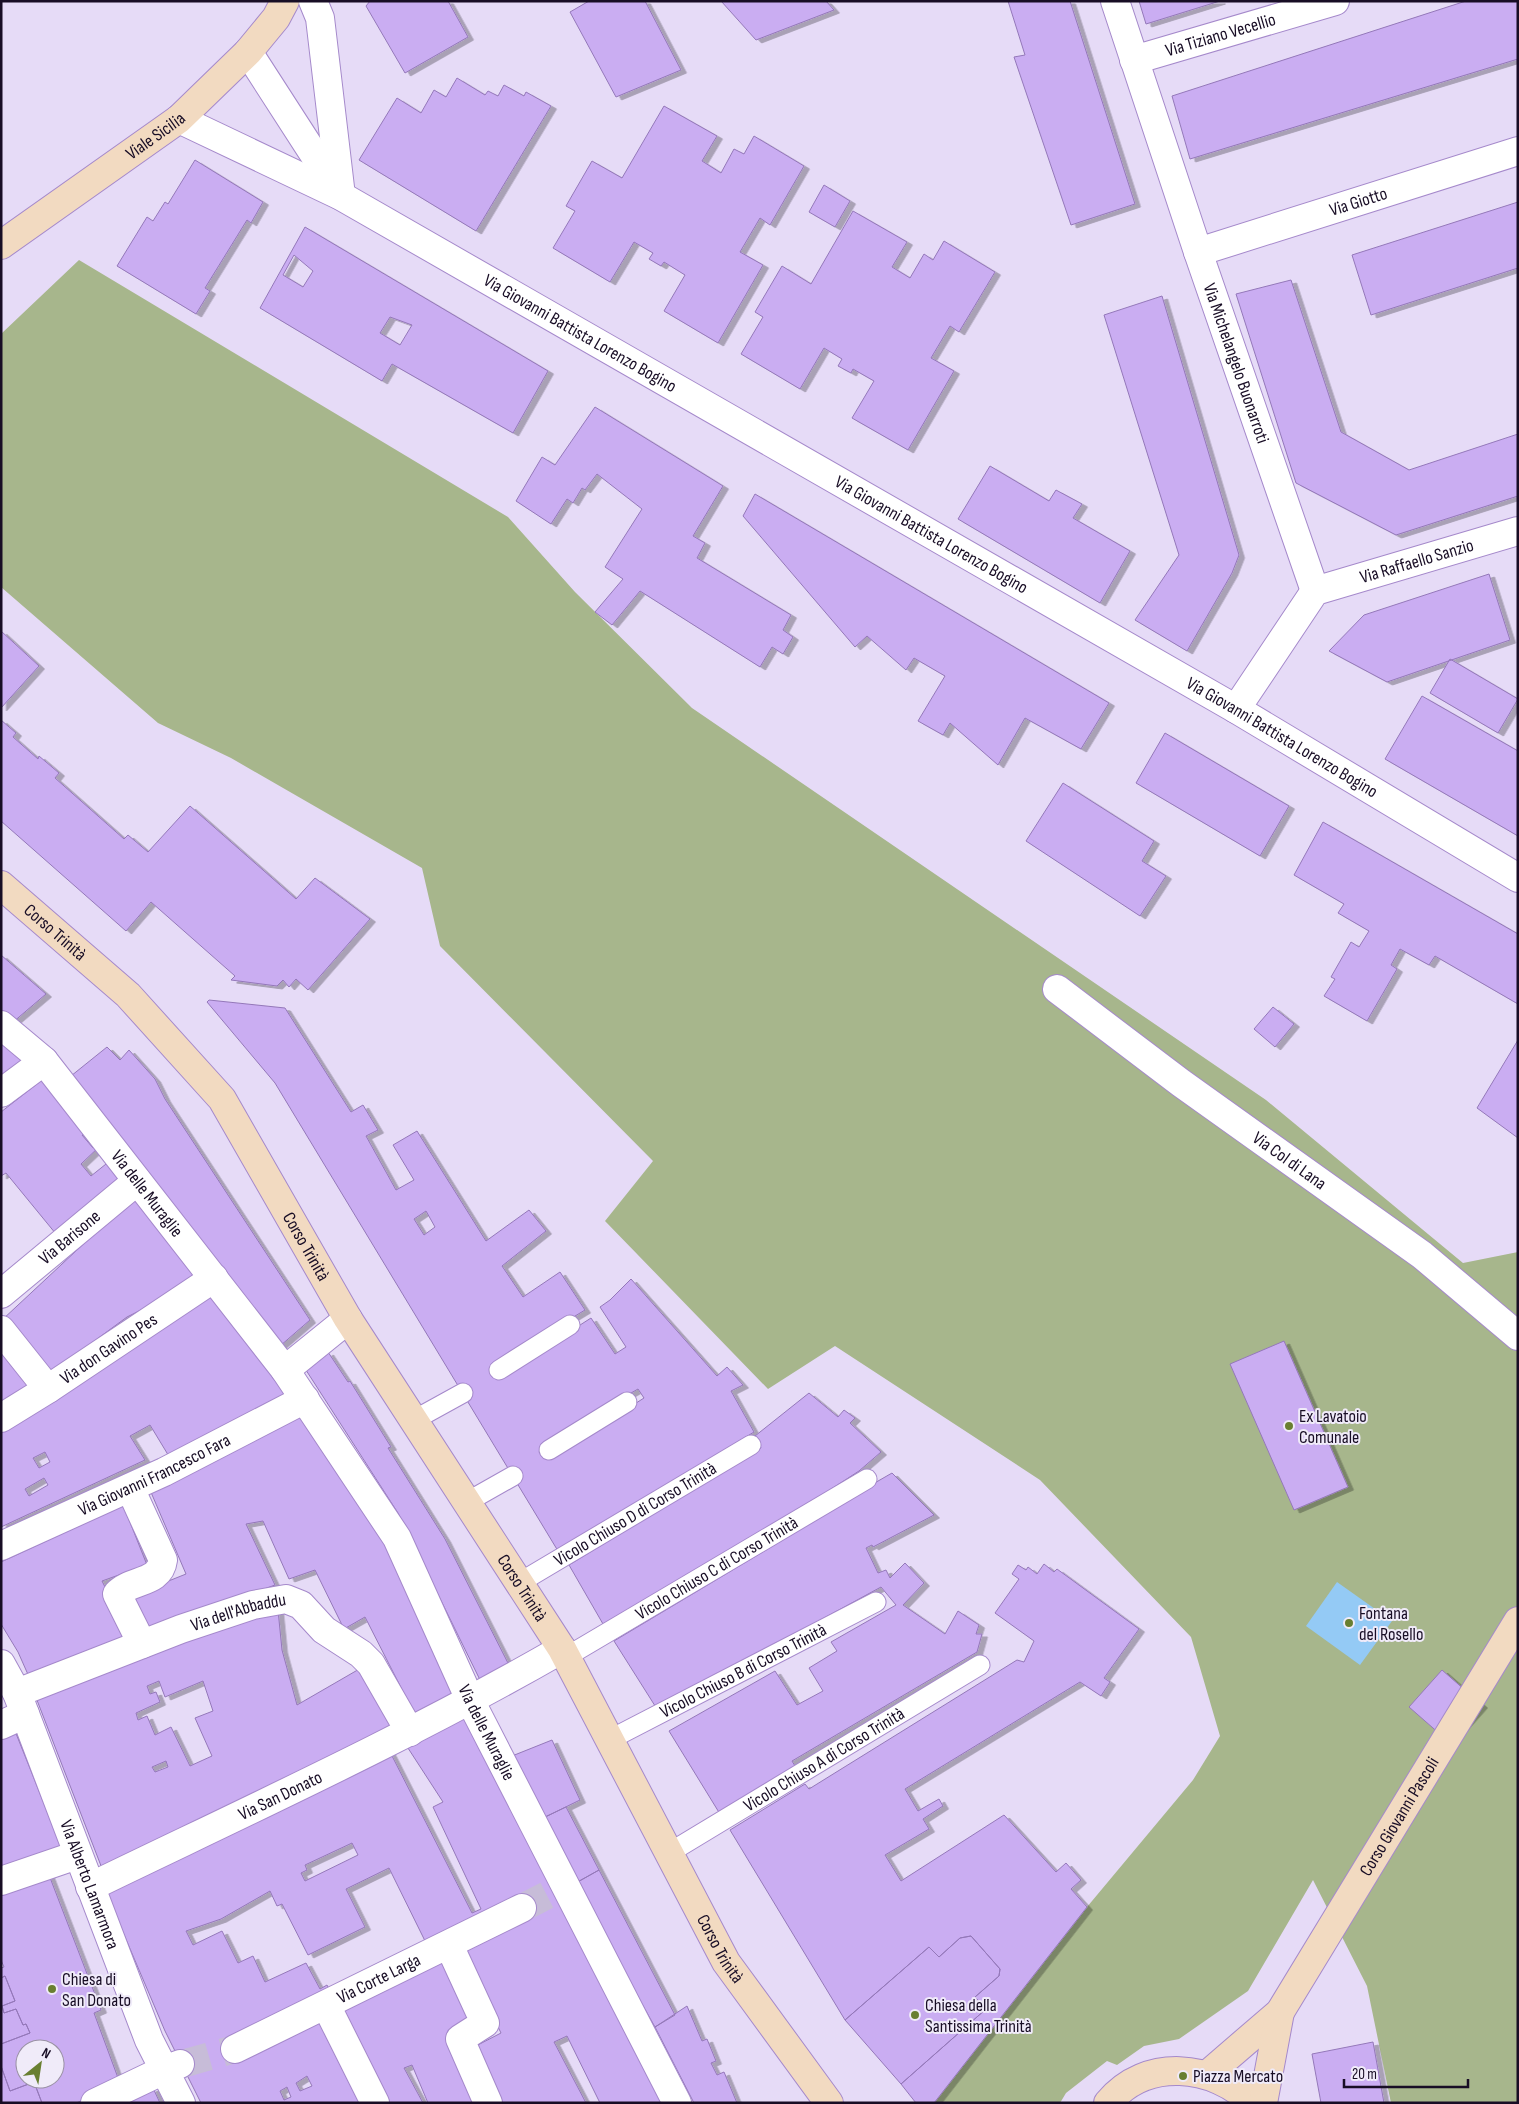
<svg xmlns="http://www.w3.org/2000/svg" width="1519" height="2104" viewBox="0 0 1519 2104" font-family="'Sofia Sans Condensed',sans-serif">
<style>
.green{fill:#a7b68c}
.water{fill:#94caf5}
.building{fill:#caadf2;stroke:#9478b9;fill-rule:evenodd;filter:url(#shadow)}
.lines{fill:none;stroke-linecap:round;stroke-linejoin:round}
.minor-tunnel{stroke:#c7bcd8;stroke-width:28;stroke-dasharray:28 14;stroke-linecap:butt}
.service-casing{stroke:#a589cb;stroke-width:21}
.pedestrian-casing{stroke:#a589cb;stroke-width:30}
.minor-casing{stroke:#a589cb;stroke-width:30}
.tertiary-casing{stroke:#a589cb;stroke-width:30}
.secondary-casing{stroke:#a589cb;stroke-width:30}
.service{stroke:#fff;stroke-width:19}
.pedestrian{stroke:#fff;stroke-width:28}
.minor{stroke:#fff;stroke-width:28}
.tertiary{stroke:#fff;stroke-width:28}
.secondary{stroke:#f2dac1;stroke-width:28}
.poi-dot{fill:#697f31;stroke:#f0ebf9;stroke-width:2}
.labels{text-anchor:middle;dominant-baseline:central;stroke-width:4;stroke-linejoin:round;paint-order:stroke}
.street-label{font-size:18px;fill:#180d25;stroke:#f0ebf9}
.poi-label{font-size:18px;fill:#180d25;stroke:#f0ebf9;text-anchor:start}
</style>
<defs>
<filter id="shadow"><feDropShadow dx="5.5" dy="3" stdDeviation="0" flood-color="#0004"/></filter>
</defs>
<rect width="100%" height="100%" fill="#e6dbf7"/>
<path class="green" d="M 79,260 L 508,517 L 575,592 L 692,708 L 1266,1100 L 1463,1263 L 1518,1252 L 1518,2103 L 1391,2103 L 1367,1986 L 1313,1880 L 1248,1991 L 1179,2039 L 1144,2046 L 1117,2065 L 1107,2061 L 1066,2093 L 1060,2103 L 934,2103 L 1087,1907 L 1193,1780 L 1220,1736 L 1191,1637 L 1040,1480 L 835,1346 L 768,1389 L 605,1221 L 653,1161 L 440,946 L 422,868 L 231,758 L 158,723 L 1,587 L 1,334 Z"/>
<path class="water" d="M 1337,1582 L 1392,1621 L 1360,1665 L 1306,1626 Z"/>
<path class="building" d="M 370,1 L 448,1 L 468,37 L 405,73 L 366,6 Z
M 589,1 L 645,1 L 681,70 L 616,97 L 570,12 Z
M 721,1 L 826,1 L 834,10 L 756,40 Z
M 1008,1 L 1070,1 L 1135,204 L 1071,225 L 1014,57 L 1025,55 Z
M 1139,1 L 1220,1 L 1146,24 Z
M 1466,1 L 1518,1 L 1518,59 L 1190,159 L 1172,96 Z
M 457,78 L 485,95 L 488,91 L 498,96 L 504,85 L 524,96 L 526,92 L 551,106 L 476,231 L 359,160 L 397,98 L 421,113 L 434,90 L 446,97 Z
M 664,106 L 717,136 L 702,161 L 721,173 L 734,149 L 744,154 L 754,136 L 804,166 L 770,225 L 760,218 L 740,252 L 763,265 L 718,343 L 664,311 L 685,275 L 664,262 L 661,266 L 649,259 L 653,253 L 634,242 L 610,282 L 553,248 L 575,211 L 566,206 L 592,161 L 622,178 Z
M 195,160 L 263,202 L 251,223 L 247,220 L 205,288 L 210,291 L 196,314 L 117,266 L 147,217 L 153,221 L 165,202 L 168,204 Z
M 824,185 L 850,201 L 835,227 L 809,212 Z
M 1518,202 L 1518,268 L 1371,315 L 1352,255 Z
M 853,211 L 907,242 L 892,267 L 910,278 L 924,254 L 933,260 L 944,241 L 995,272 L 959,332 L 950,326 L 931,358 L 954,371 L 908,450 L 852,418 L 874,381 L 853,369 L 851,373 L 838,366 L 842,359 L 824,348 L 800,389 L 741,354 L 763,317 L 755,312 L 782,266 L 811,284 Z
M 305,227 L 548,371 L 513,433 L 392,364 L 382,381 L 260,308 ZM 294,255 L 313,271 L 303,287 L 283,275 ZM 390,317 L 412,325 L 400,345 L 380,333 Z
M 1291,280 L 1341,432 L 1409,470 L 1518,434 L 1518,496 L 1396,535 L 1296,483 L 1236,294 Z
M 1162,296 L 1239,555 L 1232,573 L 1187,651 L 1135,620 L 1179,555 L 1104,315 Z
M 595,407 L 723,486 L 693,536 L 705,543 L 697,558 L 791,615 L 783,630 L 793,637 L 783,654 L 772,647 L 760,667 L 640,591 L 612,625 L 595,612 L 623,579 L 605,567 L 642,509 L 597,474 L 585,490 L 582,488 L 573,503 L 567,499 L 551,524 L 516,501 L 542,457 L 555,465 Z
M 990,466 L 1049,501 L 1056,490 L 1082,504 L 1073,518 L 1130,551 L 1100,603 L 958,519 Z
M 755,494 L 1109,703 L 1081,749 L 1025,718 L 998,765 L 950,723 L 943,735 L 918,721 L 945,676 L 914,658 L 906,670 L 867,636 L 855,647 L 743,516 Z
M 1489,574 L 1510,640 L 1387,682 L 1329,651 L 1364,615 Z
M 1,631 L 39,666 L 1,708 Z
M 1450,659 L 1518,699 L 1498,733 L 1430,693 Z
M 1422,696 L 1518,751 L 1518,836 L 1385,759 Z
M 1,720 L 16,733 L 13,737 L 38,759 L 39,756 L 59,773 L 55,778 L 124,839 L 128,835 L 148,852 L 190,806 L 296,899 L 315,878 L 370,919 L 308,990 L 296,979 L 289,987 L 283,980 L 277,986 L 231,980 L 235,976 L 151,902 L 126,931 L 1,821 Z
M 1165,733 L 1289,806 L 1260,856 L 1136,783 Z
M 1063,783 L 1154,841 L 1142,861 L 1166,876 L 1140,916 L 1026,841 Z
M 1323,822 L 1518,934 L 1518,1004 L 1435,956 L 1429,965 L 1400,949 L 1391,965 L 1397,969 L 1367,1021 L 1324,996 L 1335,979 L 1331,977 L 1351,942 L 1359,947 L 1369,931 L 1338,913 L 1344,904 L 1294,875 Z
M 1,955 L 46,994 L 12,1023 L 1,1013 Z
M 209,1000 L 285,1008 L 351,1112 L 363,1105 L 378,1130 L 366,1136 L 396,1190 L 414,1180 L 393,1145 L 417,1131 L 486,1241 L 529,1210 L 546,1231 L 502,1266 L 523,1297 L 560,1272 L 585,1310 L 496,1364 L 502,1375 L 591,1318 L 615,1354 L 626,1347 L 600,1307 L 610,1300 L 631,1279 L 717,1376 L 727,1367 L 743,1385 L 731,1391 L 754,1432 L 558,1551 L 275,1083 L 207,1002 ZM 426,1211 L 435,1227 L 424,1235 L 414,1219 ZM 638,1389 L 644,1398 L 592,1431 L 544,1443 Z
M 1273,1007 L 1294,1024 L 1275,1047 L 1254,1029 Z
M 1,1040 L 24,1061 L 1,1079 Z
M 1518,1040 L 1518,1138 L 1477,1108 Z
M 107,1047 L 120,1060 L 129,1050 L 155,1079 L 165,1099 L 310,1320 L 280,1346 L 66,1080 Z
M 42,1080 L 87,1131 L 82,1135 L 93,1148 L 98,1144 L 100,1146 L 81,1164 L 91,1176 L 111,1160 L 125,1179 L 56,1234 L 6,1173 L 1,1176 L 1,1112 Z
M 136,1195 L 198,1275 L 149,1306 L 127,1317 L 48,1375 L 2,1320 Z
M 206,1291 L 287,1395 L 170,1458 L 150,1425 L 130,1436 L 145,1460 L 1,1527 L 1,1430 ZM 45,1452 L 50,1462 L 39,1468 L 33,1458 ZM 44,1478 L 48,1485 L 29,1496 L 25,1489 Z
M 1,1339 L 35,1384 L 1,1406 Z
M 1284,1341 L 1348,1487 L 1294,1510 L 1230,1364 Z
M 328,1352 L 348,1382 L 350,1381 L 391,1447 L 388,1448 L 445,1539 L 511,1669 L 482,1684 L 398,1513 L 304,1367 Z
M 809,1393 L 838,1417 L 844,1410 L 855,1418 L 850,1423 L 881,1452 L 859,1471 L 788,1517 L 603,1624 L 569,1565 L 761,1448 L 755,1436 Z
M 304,1410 L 388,1541 L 459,1695 L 416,1717 L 365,1617 L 344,1629 L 315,1570 L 289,1579 L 263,1521 L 246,1524 L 275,1585 L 145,1633 L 131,1596 L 186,1574 L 150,1490 Z
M 892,1473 L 934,1515 L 873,1547 L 872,1545 L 866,1548 L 878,1573 L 886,1570 L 890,1578 L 905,1563 L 924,1583 L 903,1605 L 945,1634 L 958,1611 L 979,1625 L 976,1634 L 982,1634 L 977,1652 L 792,1761 L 795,1766 L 720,1814 L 669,1731 L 775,1671 L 797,1705 L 823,1691 L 809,1668 L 837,1651 L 831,1642 L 896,1605 L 881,1587 L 657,1709 L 614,1641 L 796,1532 L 819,1515 Z
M 122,1502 L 147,1565 L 102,1581 L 131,1639 L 30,1679 L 18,1652 L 1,1624 L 1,1562 L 85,1523 Z
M 1044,1564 L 1054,1572 L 1057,1569 L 1139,1629 L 1104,1678 L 1110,1682 L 1101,1696 L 1080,1682 L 905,1789 L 918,1811 L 939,1799 L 943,1806 L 923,1819 L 929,1829 L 885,1855 L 901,1881 L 1004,1815 L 1056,1872 L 1066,1863 L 1081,1880 L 1071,1889 L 1087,1907 L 934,2103 L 916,2103 L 901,2084 L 986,2009 L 975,1997 L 999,1976 L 1000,1969 L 971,1936 L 960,1938 L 939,1957 L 929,1947 L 845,2020 L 730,1830 L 805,1784 L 809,1789 L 1017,1660 L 1024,1662 L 1034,1641 L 995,1613 L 1019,1579 L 1012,1574 L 1018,1565 L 1026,1570 L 1028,1567 L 1037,1574 Z
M 278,1610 L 282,1650 L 297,1705 L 361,1668 L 396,1728 L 103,1871 L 35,1695 L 254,1612 ZM 159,1681 L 165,1697 L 203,1681 L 213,1711 L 195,1718 L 212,1756 L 190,1766 L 171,1727 L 155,1735 L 147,1716 L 138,1720 L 136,1713 L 160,1702 L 156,1692 L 150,1694 L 147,1686 ZM 166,1761 L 168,1767 L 155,1772 L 152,1767 Z
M 1442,1670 L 1482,1705 L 1449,1742 L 1409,1707 Z
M 469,1712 L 674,2103 L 600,2103 L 567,2036 L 554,2042 L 586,2103 L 497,2103 L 472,2048 L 501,2033 L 462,1953 L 528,1920 L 428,1947 L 389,1868 L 346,1889 L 365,1927 L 308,1955 L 282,1904 L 277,1906 L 270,1891 L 221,1919 L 186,1931 L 193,1945 L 222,1931 L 238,1963 L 253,1956 L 265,1982 L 306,1963 L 320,1989 L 327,1985 L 333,1996 L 326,2016 L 363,2103 L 201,2103 L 165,2031 L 105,1890 L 390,1752 L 472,1913 L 481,1909 L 433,1807 L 443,1802 L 406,1745 ZM 352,1843 L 358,1855 L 305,1881 L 301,1873 L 307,1870 L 305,1865 ZM 307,2076 L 312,2086 L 300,2091 L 296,2083 ZM 287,2087 L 291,2097 L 284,2100 L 280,2091 Z
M 13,1726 L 63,1851 L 1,1875 L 1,1731 Z
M 552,1740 L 580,1800 L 541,1819 L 512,1756 Z
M 566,1807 L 599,1870 L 574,1884 L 541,1819 Z
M 599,1870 L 675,2015 L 655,2027 L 574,1884 Z
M 49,1875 L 101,2010 L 94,2013 L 121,2086 L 76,2103 L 42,2103 L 34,2082 L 10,2091 L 1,2066 L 1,2044 L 30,2033 L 26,2024 L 23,2025 L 16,2009 L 4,2013 L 2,2006 L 15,2001 L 5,1976 L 1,1978 L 1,1968 L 4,1967 L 1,1960 L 1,1893 ZM 25,2049 L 55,2049 L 55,2079 L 25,2079 Z
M 971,1936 L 1000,1969 L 999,1976 L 975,1997 L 986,2009 L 901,2084 L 845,2020 L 929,1947 L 939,1957 L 960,1938 Z
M 447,1960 L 474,2020 L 447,2033 L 480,2103 L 428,2103 L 412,2065 L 404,2068 L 423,2103 L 379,2103 L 338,2008 Z
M 5,1976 L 15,2001 L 2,2006 L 4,2013 L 16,2009 L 23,2025 L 26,2024 L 30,2033 L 1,2044 L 1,1978 Z
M 687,2006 L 702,2041 L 707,2039 L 716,2061 L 711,2063 L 717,2075 L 724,2072 L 737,2103 L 694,2103 L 655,2027 Z
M 1373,2042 L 1384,2103 L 1321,2103 L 1312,2054 Z
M 1,2066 L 10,2091 L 34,2082 L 42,2103 L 1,2103 Z
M 153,2088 L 160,2103 L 116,2103 Z"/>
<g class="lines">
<path class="minor-tunnel" d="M 522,1908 L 557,1890
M 182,2064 L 235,2049"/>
<defs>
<g id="service">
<path d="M 499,1370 L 570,1325"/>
<path d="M 414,1420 L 463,1393"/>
<path d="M 549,1450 L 627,1402"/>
<path d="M 467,1502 L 513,1476"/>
<path id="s1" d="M 519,1583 L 751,1445"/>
<path id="s2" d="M 566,1657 L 867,1479"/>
<path id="s3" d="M 609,1740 L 876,1602"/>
<path id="s4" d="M 669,1853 L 980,1665"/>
</g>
<path id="pedestrian" d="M 130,1488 L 163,1560 C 160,1584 131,1579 117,1594 L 142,1644"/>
<g id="minor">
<path id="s5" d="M 1115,1 L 1198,252 L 1315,591"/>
<path id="s6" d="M 1134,60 L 1335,1"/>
<path id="s7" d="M 1198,252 L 1518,151"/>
<path id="s8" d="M 1057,989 L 1181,1083 L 1422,1255 L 1518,1336"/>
<path id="s9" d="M 1,1025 L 44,1061 L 285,1370 L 397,1538 L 471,1702 L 677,2103"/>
<path d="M 1,1093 L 44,1061"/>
<path id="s10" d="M 1,1294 L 137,1181"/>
<path d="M 1,1330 L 48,1389"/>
<path d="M 285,1370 L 348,1319"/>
<path id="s11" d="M 1,1418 L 48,1389 L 214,1278"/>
<path id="s12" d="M 1,1546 L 164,1472 L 305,1399"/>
<path id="s13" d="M 1,1664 L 17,1693 L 149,2040 L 181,2103"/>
<path id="s14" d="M 17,1693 L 181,1629 L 253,1605 L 286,1599 L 301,1605 L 324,1630 L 361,1654 L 371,1664 L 410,1732"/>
<path d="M 1,1725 L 25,1714"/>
<path d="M 1,1881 L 77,1855"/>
<path id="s15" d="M 90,1887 C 249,1810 409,1737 562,1649"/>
<path d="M 449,1945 L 485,2023 L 460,2039 L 488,2103"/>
<path d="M 326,2005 L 375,2103"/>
<path id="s16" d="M 235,2049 L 522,1908"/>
<path d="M 95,2103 L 164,2070 L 180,2064"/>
</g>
<g id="tertiary">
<path d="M 313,1 L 320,18 L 341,196"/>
<path d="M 248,52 L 337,190"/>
<path id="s17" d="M 179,119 L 341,196 L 1236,709 L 1518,878"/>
<path id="s18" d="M 1236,709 L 1315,591 L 1518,531"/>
</g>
<g id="secondary">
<path id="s19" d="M 1,245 L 179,119 L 248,52 L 276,18 L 285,1"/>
<path id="s20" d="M 1,885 L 128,995 L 222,1099 L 348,1319 L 562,1649 L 726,1962 L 829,2103"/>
<path id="s21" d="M 1208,2074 L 1280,2012 L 1518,1621"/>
<path d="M 1108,2103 C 1146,2057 1213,2064 1253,2103"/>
<path d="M 1263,2103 L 1280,2012"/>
</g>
</defs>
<use href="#service" class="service-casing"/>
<use href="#pedestrian" class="pedestrian-casing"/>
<use href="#minor" class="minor-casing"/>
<use href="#tertiary" class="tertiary-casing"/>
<use href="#secondary" class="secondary-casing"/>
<use href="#service" class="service"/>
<use href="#pedestrian" class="pedestrian"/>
<use href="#minor" class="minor"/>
<use href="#tertiary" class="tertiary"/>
<use href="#secondary" class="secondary"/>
</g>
<g class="poi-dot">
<circle cx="1289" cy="1426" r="5"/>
<circle cx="1349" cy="1623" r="5"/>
<circle cx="52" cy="1989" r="5"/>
<circle cx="915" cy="2015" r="5"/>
<circle cx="1183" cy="2076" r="5"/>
</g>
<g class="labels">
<g class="street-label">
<text stroke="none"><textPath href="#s6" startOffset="90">Via Tiziano Vecellio</textPath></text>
<text stroke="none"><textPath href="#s19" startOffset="189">Viale Sicilia</textPath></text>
<text stroke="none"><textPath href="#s7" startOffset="168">Via Giotto</textPath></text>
<text stroke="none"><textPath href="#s17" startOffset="455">Via Giovanni Battista Lorenzo Bogino</textPath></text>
<text stroke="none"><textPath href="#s5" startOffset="382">Via Michelangelo Buonarroti</textPath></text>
<text stroke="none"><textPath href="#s17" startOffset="860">Via Giovanni Battista Lorenzo Bogino</textPath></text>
<text stroke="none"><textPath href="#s18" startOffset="248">Via Raffaello Sanzio</textPath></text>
<text stroke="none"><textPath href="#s17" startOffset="1265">Via Giovanni Battista Lorenzo Bogino</textPath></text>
<text stroke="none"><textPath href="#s20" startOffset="72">Corso Trinità</textPath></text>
<text stroke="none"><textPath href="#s8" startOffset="289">Via Col di Lana</textPath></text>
<text stroke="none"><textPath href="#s9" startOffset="224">Via delle Muraglie</textPath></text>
<text stroke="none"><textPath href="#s10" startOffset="89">Via Barisone</textPath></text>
<text stroke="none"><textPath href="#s20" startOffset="478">Corso Trinità</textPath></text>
<text stroke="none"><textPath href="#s11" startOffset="128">Via don Gavino Pes</textPath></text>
<text stroke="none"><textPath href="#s12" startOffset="169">Via Giovanni Francesco Fara</textPath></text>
<text stroke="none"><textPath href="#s1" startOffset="135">Vicolo Chiuso D di Corso Trinità</textPath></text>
<text stroke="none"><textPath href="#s2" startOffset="175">Vicolo Chiuso C di Corso Trinità</textPath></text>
<text stroke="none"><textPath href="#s20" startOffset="882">Corso Trinità</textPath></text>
<text stroke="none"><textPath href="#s14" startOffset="236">Via dell'Abbaddu</textPath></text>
<text stroke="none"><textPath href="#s3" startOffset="151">Vicolo Chiuso B di Corso Trinità</textPath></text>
<text stroke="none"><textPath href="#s9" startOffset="864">Via delle Muraglie</textPath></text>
<text stroke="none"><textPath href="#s4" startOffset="181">Vicolo Chiuso A di Corso Trinità</textPath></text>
<text stroke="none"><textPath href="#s15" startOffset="211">Via San Donato</textPath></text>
<text stroke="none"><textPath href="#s21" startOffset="324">Corso Giovanni Pascoli</textPath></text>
<text stroke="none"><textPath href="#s13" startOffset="238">Via Alberto Lamarmora</textPath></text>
<text stroke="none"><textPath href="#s20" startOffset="1294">Corso Trinità</textPath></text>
<text stroke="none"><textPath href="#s16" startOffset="160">Via Corte Larga</textPath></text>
</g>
<g class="poi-label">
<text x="1299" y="1416">Ex Lavatoio<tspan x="1299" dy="21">Comunale</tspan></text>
<text x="1359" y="1613">Fontana<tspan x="1359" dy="21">del Rosello</tspan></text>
<text x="62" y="1979">Chiesa di<tspan x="62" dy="21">San Donato</tspan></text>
<text x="925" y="2005">Chiesa della<tspan x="925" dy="21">Santissima Trinità</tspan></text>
<text x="1193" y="2076">Piazza Mercato</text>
</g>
</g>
<rect width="1519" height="2104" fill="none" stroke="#180d25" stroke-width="5"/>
<g transform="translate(40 2064) rotate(30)"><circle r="24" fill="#f0ebf9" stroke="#9a92a4"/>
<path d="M0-4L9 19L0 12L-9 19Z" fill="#697f31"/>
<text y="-8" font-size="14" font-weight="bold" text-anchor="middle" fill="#180d25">N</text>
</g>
<path d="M1344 2079v8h124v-8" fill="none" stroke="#180d25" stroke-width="2.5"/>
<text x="1352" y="2079" font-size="15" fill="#180d25" stroke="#f0ebf9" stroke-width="4" paint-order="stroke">20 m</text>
</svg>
